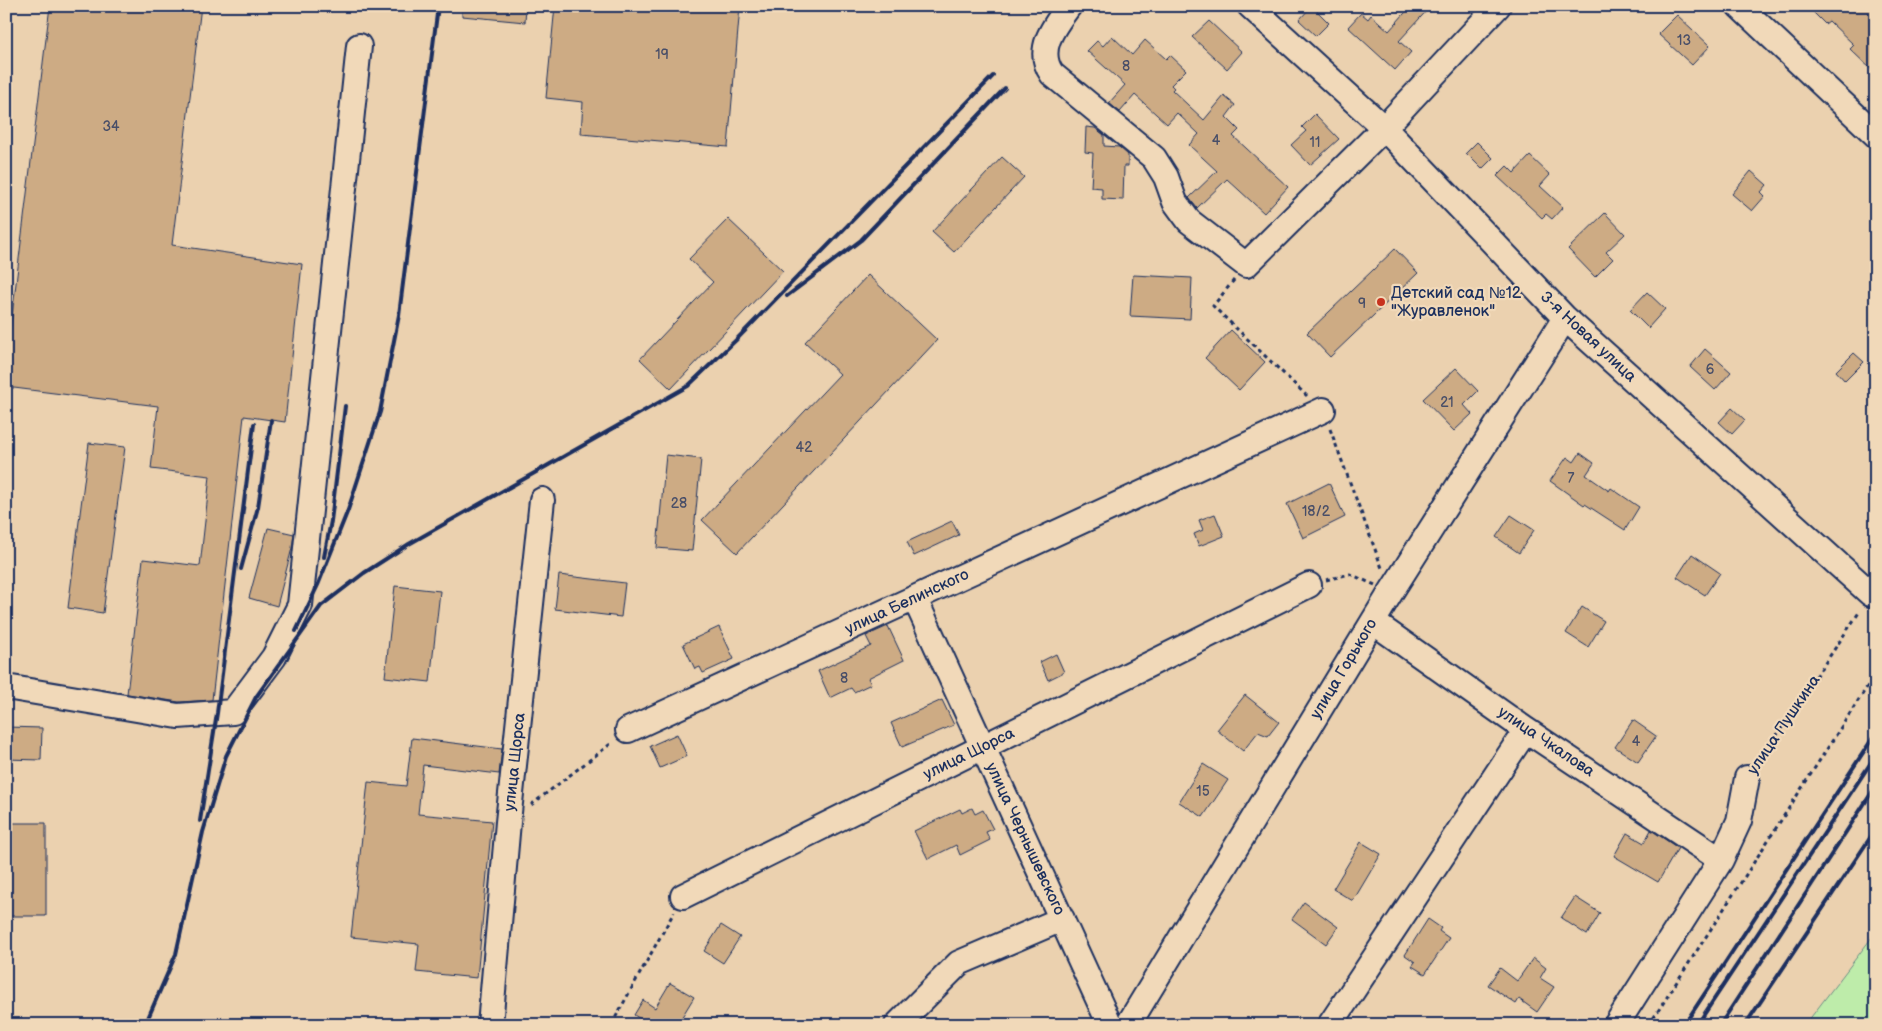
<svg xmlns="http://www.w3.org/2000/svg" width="1882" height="1031" viewBox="0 0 1882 1031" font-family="'Balsamiq Sans',sans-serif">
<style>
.green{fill:#beecaa;stroke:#6c8e84}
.building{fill:#cdab84;stroke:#1b2f5e}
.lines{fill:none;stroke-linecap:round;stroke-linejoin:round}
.minor-casing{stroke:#1b2f5e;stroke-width:28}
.path{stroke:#1b2f5e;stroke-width:3;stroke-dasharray:4 4;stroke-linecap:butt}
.minor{stroke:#f1d9b9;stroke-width:24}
.rail{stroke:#1b2f5e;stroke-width:4}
.poi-dot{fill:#c8321e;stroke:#f1d9b9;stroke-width:2}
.labels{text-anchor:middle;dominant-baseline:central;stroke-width:4.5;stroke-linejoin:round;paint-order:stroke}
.number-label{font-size:14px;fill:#484e68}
.poi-label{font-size:16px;fill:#1b2f5e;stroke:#f1d9b9;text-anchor:start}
.street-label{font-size:16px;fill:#1b2f5e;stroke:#f1d9b9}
</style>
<rect width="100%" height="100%" fill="#ebd1af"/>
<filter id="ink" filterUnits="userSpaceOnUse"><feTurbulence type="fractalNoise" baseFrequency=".02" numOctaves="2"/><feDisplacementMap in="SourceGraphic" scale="10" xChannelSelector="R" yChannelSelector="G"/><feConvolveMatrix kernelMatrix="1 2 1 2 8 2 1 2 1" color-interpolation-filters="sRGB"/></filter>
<g filter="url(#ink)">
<path class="green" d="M 1876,932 L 1876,1025 L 1805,1025 Z"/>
<path class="building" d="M 50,6 L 201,6 L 172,245 L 302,264 L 285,422 L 244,416 L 212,700 L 179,702 L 127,694 L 143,559 L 200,566 L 210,476 L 151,469 L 158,406 L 6,387 L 6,365 Z
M 462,6 L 526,6 L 525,22 L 462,16 Z
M 555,6 L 740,6 L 728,147 L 581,134 L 583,102 L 546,98 Z
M 1312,6 L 1329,23 L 1316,36 L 1299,20 Z
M 1411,6 L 1431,6 L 1399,41 L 1411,52 L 1395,70 L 1348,27 L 1361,13 L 1368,19 L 1371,15 L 1389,31 Z
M 1807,6 L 1876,6 L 1876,74 L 1850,49 L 1854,45 L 1829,21 L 1825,24 Z
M 1677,15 L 1710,46 L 1692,65 L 1658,34 Z
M 1209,21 L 1242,52 L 1227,69 L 1192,37 Z
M 1112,36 L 1132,55 L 1145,40 L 1166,59 L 1170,55 L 1186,70 L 1171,85 L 1174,88 L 1172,90 L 1204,120 L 1224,96 L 1235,105 L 1226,117 L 1239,130 L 1233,136 L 1288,187 L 1264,213 L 1227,179 L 1197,208 L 1189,198 L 1217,171 L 1189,145 L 1199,134 L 1177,113 L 1167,124 L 1135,95 L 1120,112 L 1109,103 L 1125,85 L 1087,51 L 1097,41 L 1103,46 Z
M 1315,114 L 1339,139 L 1310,165 L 1291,145 L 1306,131 L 1302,127 Z
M 1086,127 L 1095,128 L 1104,135 L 1104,146 L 1119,147 L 1128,155 L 1128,166 L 1124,166 L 1123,200 L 1102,199 L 1102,188 L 1091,187 L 1093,153 L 1085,152 Z
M 1477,142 L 1493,158 L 1482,169 L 1466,153 Z
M 1530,156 L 1550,175 L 1540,186 L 1563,207 L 1552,219 L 1546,214 L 1542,218 L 1497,176 L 1507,166 L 1514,173 Z
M 1002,157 L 1024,177 L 954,252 L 932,232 Z
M 1751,171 L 1767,185 L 1761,192 L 1765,196 L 1752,211 L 1732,194 Z
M 1605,213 L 1625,234 L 1606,252 L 1613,259 L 1595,277 L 1568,249 Z
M 728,219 L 783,271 L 671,389 L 640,359 L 713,282 L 689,259 Z
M 1395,249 L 1418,273 L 1330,357 L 1307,333 Z
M 868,275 L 937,340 L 737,553 L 702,520 L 840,374 L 805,342 Z
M 1133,275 L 1192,278 L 1190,319 L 1130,316 Z
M 1647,292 L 1665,309 L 1648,328 L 1630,310 Z
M 1231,330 L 1265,362 L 1239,390 L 1205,358 Z
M 1705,349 L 1731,372 L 1715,390 L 1690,367 Z
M 1854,353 L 1864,362 L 1845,381 L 1836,371 Z
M 1456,368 L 1478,391 L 1464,405 L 1472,414 L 1454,431 L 1423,399 Z
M 1732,408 L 1745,420 L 1732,434 L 1719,422 Z
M 89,443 L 125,447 L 103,613 L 68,608 Z
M 1580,453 L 1594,463 L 1586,475 L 1609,491 L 1611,488 L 1639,507 L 1625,530 L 1585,504 L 1584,505 L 1550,481 L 1567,457 L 1574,462 Z
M 666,455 L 701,459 L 692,551 L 657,548 Z
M 1329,483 L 1345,517 L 1303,538 L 1287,504 Z
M 1215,514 L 1224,536 L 1199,546 L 1194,534 L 1203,530 L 1199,520 Z
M 1511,515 L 1534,530 L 1519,553 L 1496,537 Z
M 952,521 L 959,535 L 914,556 L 907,542 Z
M 268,528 L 294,534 L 292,548 L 277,606 L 249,598 Z
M 1692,554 L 1720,573 L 1705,595 L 1677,577 Z
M 559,575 L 625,583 L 621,617 L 555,609 Z
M 395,586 L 440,591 L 430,682 L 385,677 Z
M 1582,607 L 1604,621 L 1588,647 L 1566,633 Z
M 888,626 L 904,660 L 868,678 L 871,684 L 854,692 L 851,688 L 830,698 L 818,671 L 871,646 L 866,636 Z
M 719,627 L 734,659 L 703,673 L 700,667 L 695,669 L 683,644 Z
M 1056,654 L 1064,672 L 1048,680 L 1040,662 Z
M 1245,695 L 1279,722 L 1268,736 L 1258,732 L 1243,751 L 1217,730 Z
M 942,700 L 954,725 L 902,747 L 891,723 Z
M 1633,720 L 1656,736 L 1638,762 L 1615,747 Z
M 6,727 L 42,728 L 41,760 L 6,759 Z
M 677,734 L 687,756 L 660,768 L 650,746 Z
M 412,738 L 502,749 L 499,774 L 423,765 L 418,814 L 492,821 L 477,978 L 416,972 L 419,944 L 351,937 L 368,782 L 406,786 Z
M 1203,764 L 1228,780 L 1203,817 L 1179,802 Z
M 972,808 L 975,814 L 983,810 L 993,829 L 986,832 L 990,840 L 960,855 L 956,845 L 928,859 L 914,831 L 960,809 L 962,813 Z
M 6,823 L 46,823 L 46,916 L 6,916 Z
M 1651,830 L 1678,848 L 1658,882 L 1614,856 L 1627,833 L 1644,843 Z
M 1361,842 L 1381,854 L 1353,901 L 1333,889 Z
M 1575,897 L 1600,913 L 1587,935 L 1561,918 Z
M 1304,902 L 1338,927 L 1326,944 L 1292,919 Z
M 1428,919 L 1441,928 L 1439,931 L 1449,938 L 1425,974 L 1412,966 L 1415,962 L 1405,955 Z
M 721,925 L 740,937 L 723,963 L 704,951 Z
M 1533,958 L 1546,968 L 1540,978 L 1554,987 L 1537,1012 L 1519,999 L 1516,1004 L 1488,985 L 1500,968 L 1517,981 Z
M 670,983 L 694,997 L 677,1025 L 650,1025 L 634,1015 L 643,1000 L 655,1008 Z"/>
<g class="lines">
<defs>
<path id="minor" d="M 1069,6 C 1054,26 1035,50 1052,74 L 1154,158 L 1166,177 L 1175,202 L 1189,221 L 1246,265 L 1384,128 L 1498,6
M 1250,6 L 1384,128 L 1565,318 L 1871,594
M 1739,6 L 1876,135
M 915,599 L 1110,1025
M 1373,622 L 1526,730 L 1721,860
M 6,687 L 178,716 L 233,712 L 274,657 L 300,605 L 359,46
M 628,730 L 1323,410
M 683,896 L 1309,585
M 490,1025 L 508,822 L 542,500
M 897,1025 L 959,963 L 1062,919
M 1128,1025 L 1391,592 L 1565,318
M 1330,1025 L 1526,730
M 1616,1025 L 1721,860 L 1739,821 L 1747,778"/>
</defs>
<use href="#minor" class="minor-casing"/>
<path class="path" d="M 1234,280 L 1213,306 L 1307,396
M 1330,429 L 1382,568
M 1326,580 L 1350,574 L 1375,585
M 1758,763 L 1860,611
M 531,805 L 613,742
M 613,1025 L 613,1022 L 674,912
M 1649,1025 L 1876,673"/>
<use href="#minor" class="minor"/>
<path class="rail" d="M 787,296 L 861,240 L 1005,88
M 324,557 L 331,521 L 345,406
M 241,569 L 258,507 L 271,420
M 318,585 L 348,510 L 380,412 L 399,315 L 438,6
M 296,631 L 318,585 L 320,579
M 200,821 L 217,713 L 254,424
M 145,1025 L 176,954 L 203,832 L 226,756 L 256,697 L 321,606 L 364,573 L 409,544 L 688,386 L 736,340 L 993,76
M 1684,1025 L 1876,733
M 1697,1025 L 1876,755
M 1720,1025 L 1876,786
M 1745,1025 L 1876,829"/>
</g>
</g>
<circle class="poi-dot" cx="1381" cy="302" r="5"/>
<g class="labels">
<g class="number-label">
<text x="1684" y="40">13</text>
<text x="662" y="54">19</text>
<text x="1126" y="66">8</text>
<text x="111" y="126">34</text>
<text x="1216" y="140">4</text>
<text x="1315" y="142">11</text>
<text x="1362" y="303">9</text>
<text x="1710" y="369">6</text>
<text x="1447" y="402">21</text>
<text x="804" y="447">42</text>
<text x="1571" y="478">7</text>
<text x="679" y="503">28</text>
<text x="1316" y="511">18/2</text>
<text x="844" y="678">8</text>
<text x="1636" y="741">4</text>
<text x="1203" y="791">15</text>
</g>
<g class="poi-label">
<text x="1391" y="293">Детский сад №12<tspan x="1391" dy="18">"Журавленок"</tspan></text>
</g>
<g class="street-label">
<text transform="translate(1588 337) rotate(43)">3-я Новая улица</text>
<text transform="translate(907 602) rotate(-25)">улица Белинского</text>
<text transform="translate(1344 669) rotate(-59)">улица Горького</text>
<text transform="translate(1784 725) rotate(-56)">улица Пушкина</text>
<text transform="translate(1546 742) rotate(34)">улица Чкалова</text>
<text transform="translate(969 754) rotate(-26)">улица Щорса</text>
<text transform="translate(515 762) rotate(-84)">улица Щорса</text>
<text transform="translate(1025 839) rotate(65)">улица Чернышевского</text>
</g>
</g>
<rect width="1882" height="1031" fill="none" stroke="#f1d9b9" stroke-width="25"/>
<rect x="12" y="12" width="1857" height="1006" fill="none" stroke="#1b2f5e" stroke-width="2" filter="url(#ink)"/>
</svg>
